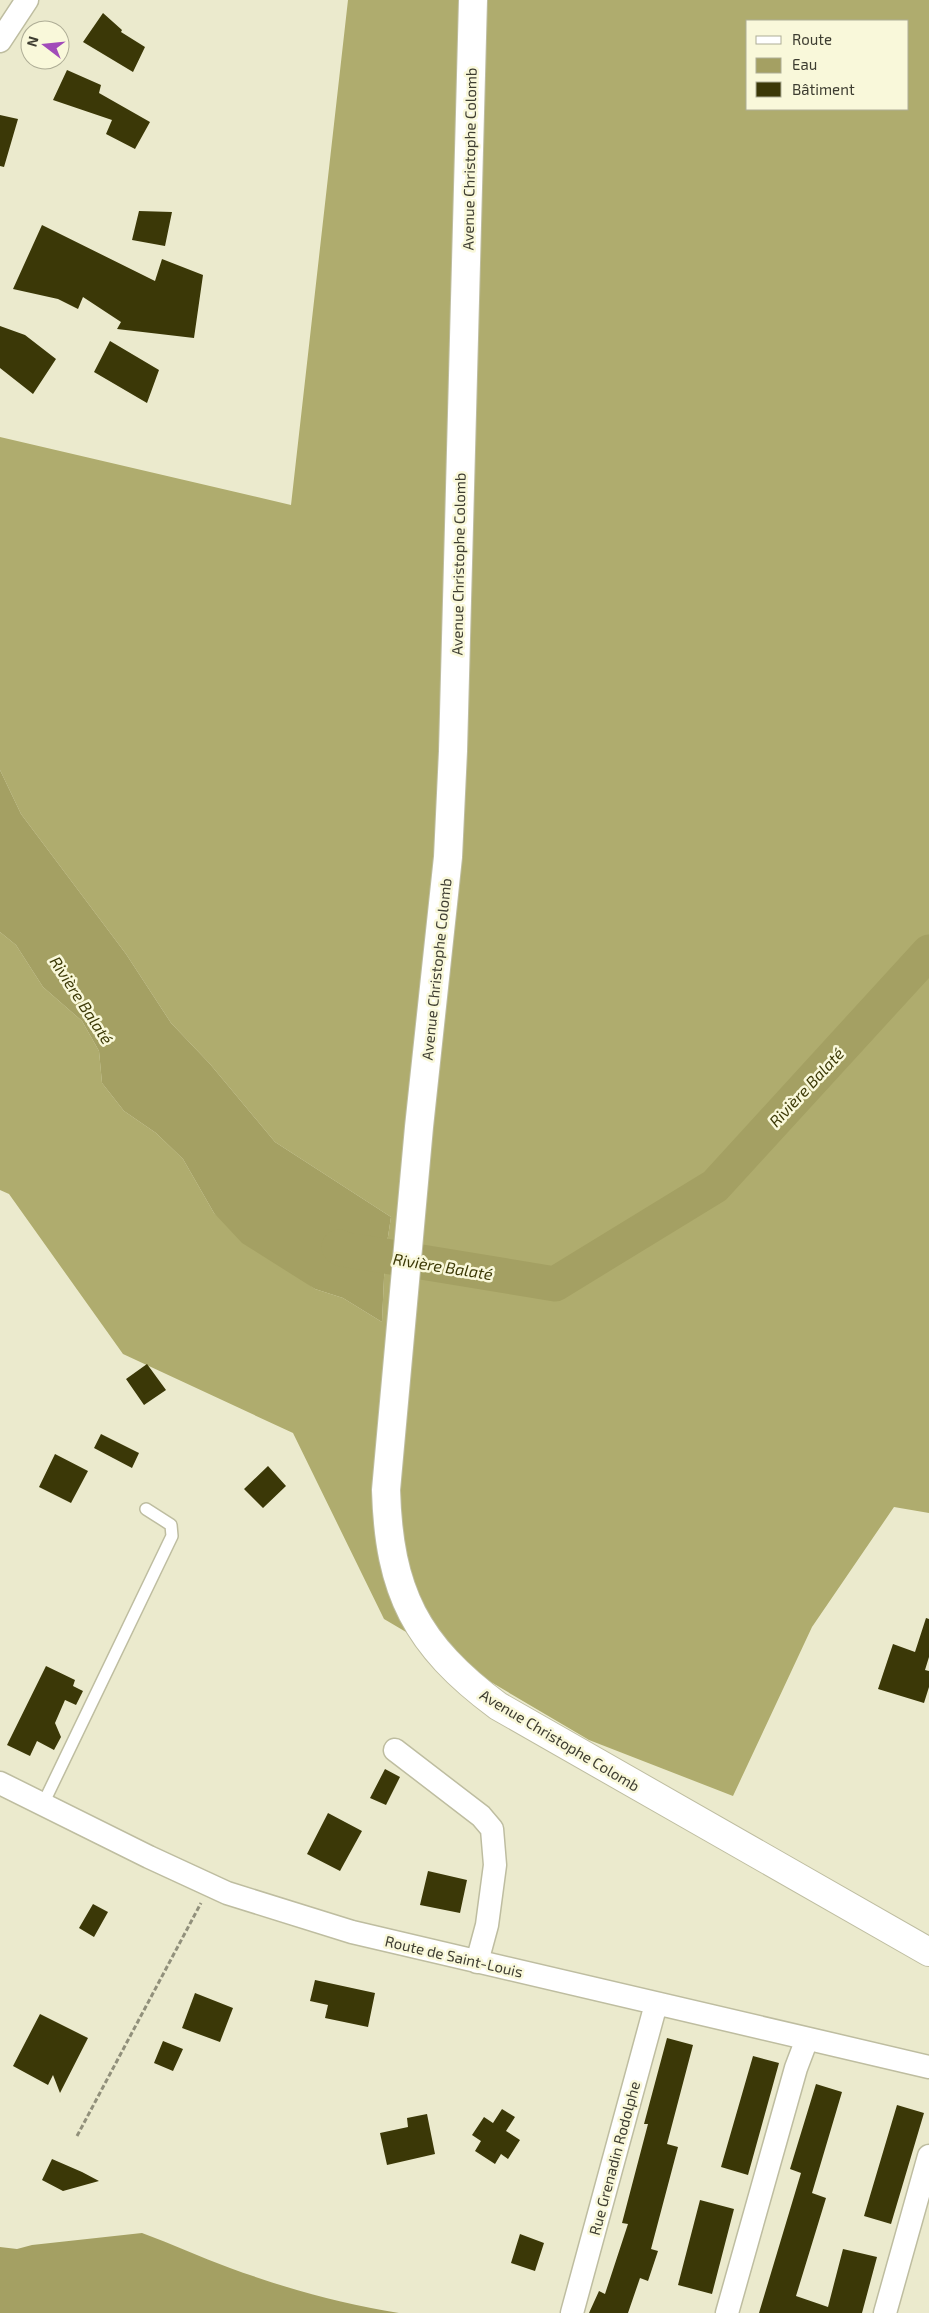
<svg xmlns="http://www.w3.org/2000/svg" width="929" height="2313" viewBox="0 0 929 2313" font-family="'Exo 2',sans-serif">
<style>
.forest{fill:#afac6e;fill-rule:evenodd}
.water{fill:#a4a063}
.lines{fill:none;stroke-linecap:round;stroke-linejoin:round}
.river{stroke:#a4a063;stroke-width:35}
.building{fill:#3b3807}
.service-casing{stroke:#bebda0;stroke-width:14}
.minor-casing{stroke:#bebda0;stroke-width:25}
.tertiary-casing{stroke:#bebda0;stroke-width:30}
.path{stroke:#91907b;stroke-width:3;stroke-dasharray:5 2.5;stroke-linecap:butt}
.service{stroke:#fff;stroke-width:11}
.minor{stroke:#fff;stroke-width:22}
.tertiary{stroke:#fff;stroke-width:28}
.labels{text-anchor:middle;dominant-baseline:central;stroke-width:5;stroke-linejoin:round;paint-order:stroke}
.street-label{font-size:15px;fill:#3e3d31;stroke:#f9f8da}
.water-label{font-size:16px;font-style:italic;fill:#3c3906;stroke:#f9f8da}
</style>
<rect width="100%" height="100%" fill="#ebeacd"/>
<path class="forest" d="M 348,0 L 929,0 L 929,1513 L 894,1507 L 812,1627 L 733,1796 L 589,1740 L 384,1619 L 293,1433 L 123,1354 L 9,1194 L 0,1190 L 0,932 L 16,945 L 43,987 L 82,1021 L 99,1051 L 102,1083 L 124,1111 L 156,1133 L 183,1159 L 214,1213 L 315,1289 L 343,1298 L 382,1322 L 385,1256 L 391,1217 L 275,1142 L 210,1064 L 171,1023 L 126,954 L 21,814 L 0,770 L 0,437 L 291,505 ZM 748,21 L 908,21 L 908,109 L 748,109 Z"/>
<path class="water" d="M 0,770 L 21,814 L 126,954 L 171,1023 L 210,1064 L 275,1142 L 391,1217 L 385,1256 L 382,1322 L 343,1298 L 315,1289 L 242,1243 L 214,1213 L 183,1159 L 156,1133 L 124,1111 L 102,1083 L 99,1051 L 82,1021 L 43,987 L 16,945 L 0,932 Z
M 142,2233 C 172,2244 200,2257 230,2268 C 285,2288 341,2304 399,2313 L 0,2313 L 0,2247 L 17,2249 L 32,2245 Z"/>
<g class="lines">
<path class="river" d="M 339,1247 L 342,1249 L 555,1284 L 715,1186 L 929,952"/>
</g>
<path class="building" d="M 103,13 L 122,30 L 121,32 L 145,47 L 133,72 L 83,42 Z
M 67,70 L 101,85 L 99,93 L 150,122 L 135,149 L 106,134 L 112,120 L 53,100 Z
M 0,115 L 18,119 L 4,167 L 0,166 Z
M 139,211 L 172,212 L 165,246 L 132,240 Z
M 42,225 L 155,281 L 162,259 L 203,275 L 194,338 L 117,329 L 121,322 L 83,297 L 78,309 L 58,299 L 13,289 Z
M 0,326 L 25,335 L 56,359 L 33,394 L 0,368 Z
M 110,341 L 159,370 L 147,403 L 94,372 Z
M 147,1364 L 166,1390 L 144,1405 L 126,1379 Z
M 101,1434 L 139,1453 L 132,1468 L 94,1448 Z
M 55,1454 L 88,1471 L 71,1503 L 39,1487 Z
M 268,1466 L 286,1486 L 263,1508 L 244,1489 Z
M 926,1618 L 929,1619 L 929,1657 L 925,1670 L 929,1671 L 929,1687 L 924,1703 L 878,1689 L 893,1644 L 915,1652 Z
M 46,1666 L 75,1680 L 73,1686 L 83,1691 L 76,1705 L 65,1700 L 55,1723 L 61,1737 L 54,1750 L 37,1741 L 30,1756 L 7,1745 Z
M 385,1769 L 400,1777 L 386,1805 L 370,1798 Z
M 328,1813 L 362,1831 L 340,1871 L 307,1854 Z
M 428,1871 L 467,1880 L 460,1913 L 420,1905 Z
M 93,1904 L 108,1912 L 94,1937 L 79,1928 Z
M 315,1980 L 375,1993 L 368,2027 L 325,2018 L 328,2005 L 310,2001 Z
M 195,1993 L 233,2008 L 220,2042 L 182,2028 Z
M 40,2014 L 88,2038 L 60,2093 L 53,2075 L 48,2085 L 13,2066 Z
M 667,2038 L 693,2045 L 667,2144 L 678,2147 L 651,2249 L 658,2251 L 648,2281 L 640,2278 L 628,2313 L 589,2313 L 599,2291 L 605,2294 L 628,2224 L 622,2223 L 648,2124 L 644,2124 Z
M 163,2041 L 183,2049 L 173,2071 L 154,2063 Z
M 753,2056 L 779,2063 L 748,2175 L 721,2167 Z
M 816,2084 L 842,2092 L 812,2193 L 826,2198 L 796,2296 L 828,2307 L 843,2249 L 877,2257 L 862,2313 L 759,2313 L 801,2173 L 790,2169 Z
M 897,2105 L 924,2113 L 891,2224 L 864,2216 Z
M 502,2109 L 515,2117 L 506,2131 L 520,2140 L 508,2159 L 501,2154 L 495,2164 L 475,2151 L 481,2141 L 472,2135 L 484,2117 L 493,2123 Z
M 427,2114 L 435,2154 L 387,2165 L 380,2133 L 408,2127 L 407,2118 Z
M 52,2159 L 82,2172 L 99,2181 L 63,2191 L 42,2180 Z
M 700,2200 L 734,2209 L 712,2294 L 678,2285 Z
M 520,2234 L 544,2243 L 535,2271 L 511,2263 Z"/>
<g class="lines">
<defs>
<path id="service" d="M 43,1804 L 172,1536 L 171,1525 L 146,1509"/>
<path id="minor" d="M 0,41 L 27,0
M 395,1750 L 481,1816 L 492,1829 L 495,1865 L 487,1925 L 477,1962
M 0,1783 L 149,1857 L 227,1893 L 352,1932 L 929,2067
M 572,2313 L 656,2004
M 727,2313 L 796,2068 L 807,2039
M 885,2313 L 929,2156"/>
<path id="tertiary" d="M 473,0 L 453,751 L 448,857 L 419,1127 L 386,1490 C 389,1592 416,1645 498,1706 L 929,1952"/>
</defs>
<use href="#service" class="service-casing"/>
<use href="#minor" class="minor-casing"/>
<use href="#tertiary" class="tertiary-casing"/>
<path class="path" d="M 77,2136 L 201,1903"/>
<use href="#service" class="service"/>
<use href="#minor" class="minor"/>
<use href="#tertiary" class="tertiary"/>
</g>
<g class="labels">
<g class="street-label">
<text transform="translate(469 159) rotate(-89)">Avenue Christophe Colomb</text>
<text transform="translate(458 564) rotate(-89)">Avenue Christophe Colomb</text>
<text transform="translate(436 969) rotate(-84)">Avenue Christophe Colomb</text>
<text transform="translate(560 1740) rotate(31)">Avenue Christophe Colomb</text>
<text transform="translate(454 1956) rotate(13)">Route de Saint-Louis</text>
<text transform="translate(614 2158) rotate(-75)">Rue Grenadin Rodolphe</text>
</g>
<g class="water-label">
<text transform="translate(82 1000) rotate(57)">Rivière Balaté</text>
<text transform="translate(806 1087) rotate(-47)">Rivière Balaté</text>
<text transform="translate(443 1266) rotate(9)">Rivière Balaté</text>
</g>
</g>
<rect x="746" y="20" width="162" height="90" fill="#f9f8da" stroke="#aead96"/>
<rect x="756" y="36" width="25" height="8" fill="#ffffff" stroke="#aead96"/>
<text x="792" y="45" font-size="15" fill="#3e3d31">Route</text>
<rect x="756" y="58" width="25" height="15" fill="#a4a063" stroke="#aead96"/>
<text x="792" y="70" font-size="15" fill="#3e3d31">Eau</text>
<rect x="756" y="82" width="25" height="15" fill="#3b3807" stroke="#aead96"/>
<text x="792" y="95" font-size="15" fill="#3e3d31">Bâtiment</text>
<g transform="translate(45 45) rotate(286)"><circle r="24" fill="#f9f8da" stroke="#aead96"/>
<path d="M0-4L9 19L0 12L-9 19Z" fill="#a14bb9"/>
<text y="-8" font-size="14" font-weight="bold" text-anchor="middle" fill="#3e3d31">N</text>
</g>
</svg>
